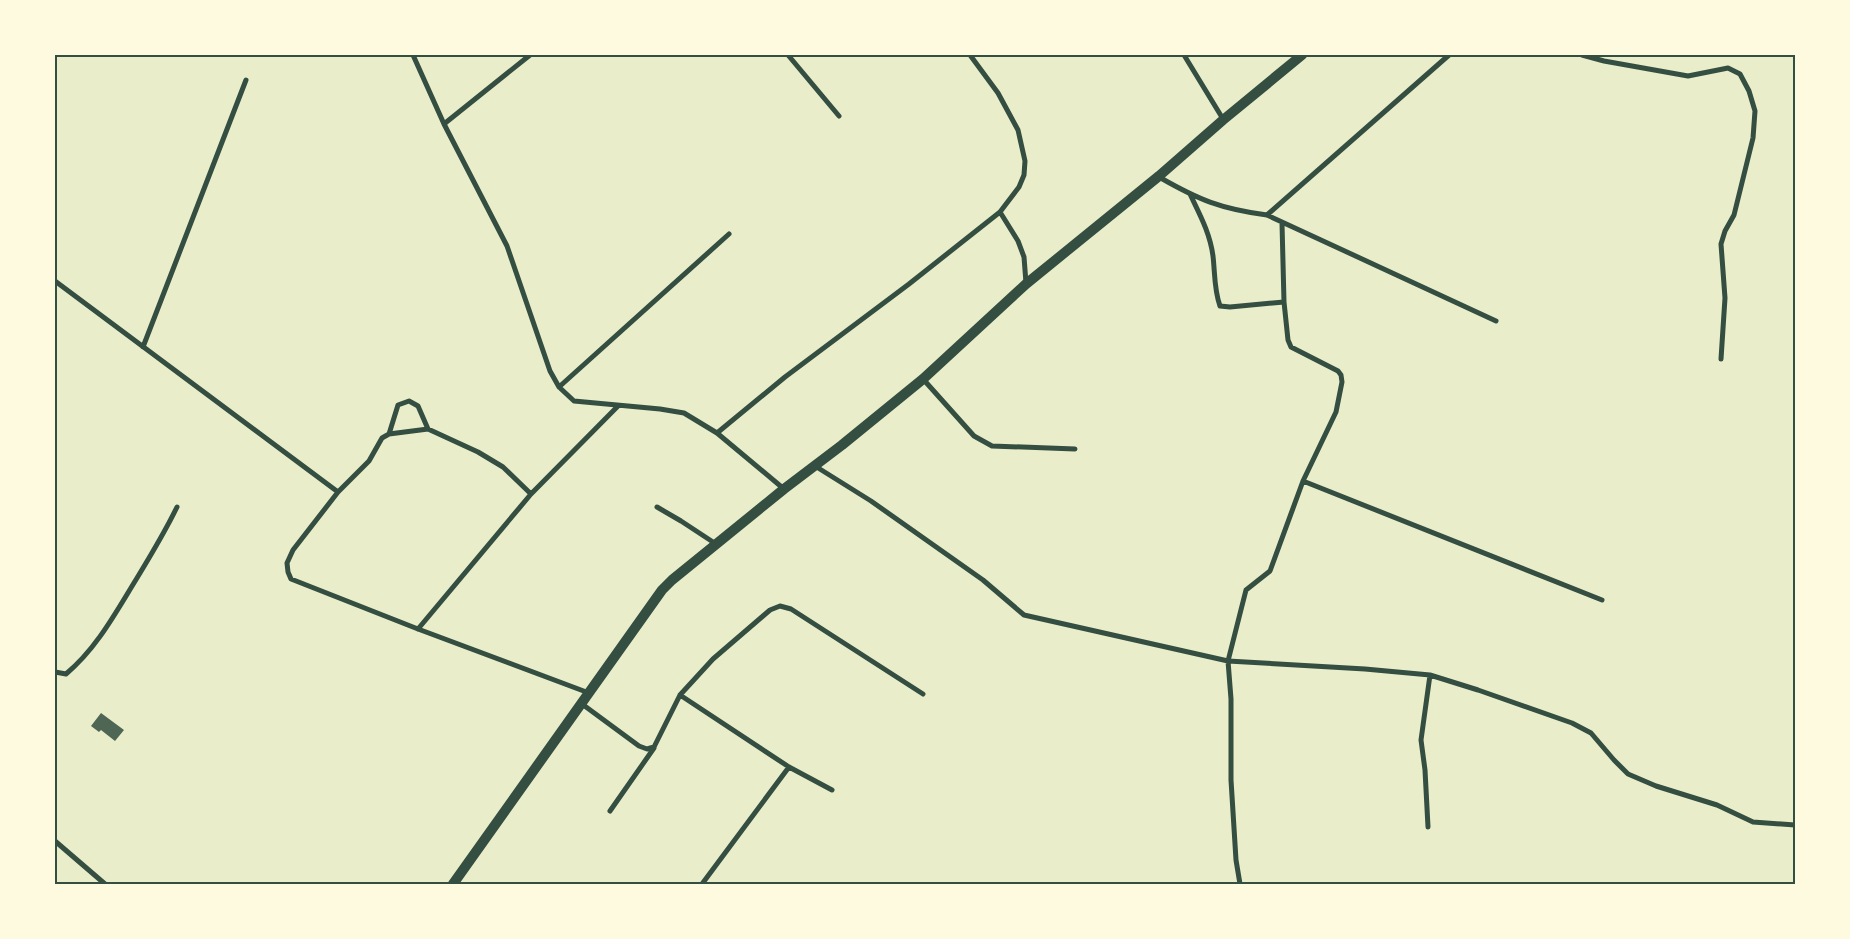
<svg xmlns="http://www.w3.org/2000/svg" width="1850" height="939" viewBox="0 0 1850 939" font-family="'Open Sans',sans-serif">
<style>
.building{fill:#4f6655}
.lines{fill:none;stroke-linecap:round;stroke-linejoin:round}
.minor{stroke:#344e41;stroke-width:5}
.secondary{stroke:#344e41;stroke-width:10}
.neatline{fill:none;stroke:#344e41;stroke-width:2}
</style>
<rect width="100%" height="100%" fill="#e9edc9"/>
<path class="building" d="M 101,713 L 124,730 L 115,741 L 101,730 L 99,732 L 91,726 Z"/>
<g class="lines">
<path class="minor" d="M 413,55 L 444,124 L 507,246 L 550,371 L 559,387 L 574,401 L 660,409 L 684,413 L 717,433 L 784,489
M 788,55 L 839,116
M 1184,55 L 1223,119
M 1582,55 L 1604,61 L 1688,76 L 1728,68 L 1740,74 L 1749,91 L 1755,111 L 1753,138 L 1734,215 L 1725,231 L 1721,244 L 1725,298 L 1721,359
M 444,124 L 530,55
M 1159,177 C 1199,200 1221,209 1267,215 L 1496,321
M 1190,194 C 1200,215 1210,233 1213,256 C 1215,273 1214,290 1220,306 L 1230,307 L 1284,302
M 1000,212 L 1018,241 L 1024,257 L 1026,283
M 1267,215 L 1449,55
M 55,281 L 338,492
M 143,347 L 246,80
M 923,379 L 974,436 L 992,446 L 1075,449
M 559,387 L 729,234
M 717,433 L 785,377 L 909,284 L 1000,212 L 1019,187 L 1024,175 L 1025,161 L 1018,130 L 998,93 L 970,55
M 389,434 L 398,405 L 409,401 L 418,406 L 428,429
M 815,466 L 871,501 L 983,580 L 1024,615 L 1228,661 L 1365,669 L 1430,675 L 1478,690 L 1572,723 L 1591,733 L 1614,760 L 1628,774 L 1656,786 L 1717,805 L 1753,822 L 1795,825
M 1303,481 L 1602,600
M 531,494 L 503,467 L 478,452 L 428,429 L 389,434 L 382,438 L 369,461 L 338,492 L 293,550 L 287,563 L 288,572 L 291,579 L 418,629 L 589,693
M 657,507 L 681,521 L 716,544
M 418,629 L 531,494 L 618,406
M 55,672 L 66,674 C 97,648 116,612 137,578 C 151,555 165,532 177,507
M 680,695 L 789,767 L 832,790
M 582,704 L 639,746 L 647,749 L 654,747 L 680,695 L 713,659 L 770,610 L 780,606 L 791,609 L 923,694
M 610,811 L 654,748
M 1428,827 L 1425,770 L 1421,740 L 1430,675
M 55,841 L 105,884
M 702,884 L 789,767
M 1240,884 L 1236,860 L 1231,780 L 1231,699 L 1228,661 L 1246,590 L 1270,571 L 1303,481 L 1336,412 L 1342,382 L 1341,375 L 1338,371 L 1291,347 L 1288,340 L 1284,302 L 1282,223"/>
<path class="secondary" d="M 453,884 L 662,590 L 672,580 L 784,489 L 842,445 L 923,379 L 1026,284 L 1159,176 L 1223,120 L 1302,55"/>
</g>
<rect width="1850" height="939" fill="none" stroke="#fefae0" stroke-width="112"/>
<rect x="56" y="56" width="1738" height="827" class="neatline"/>
</svg>
